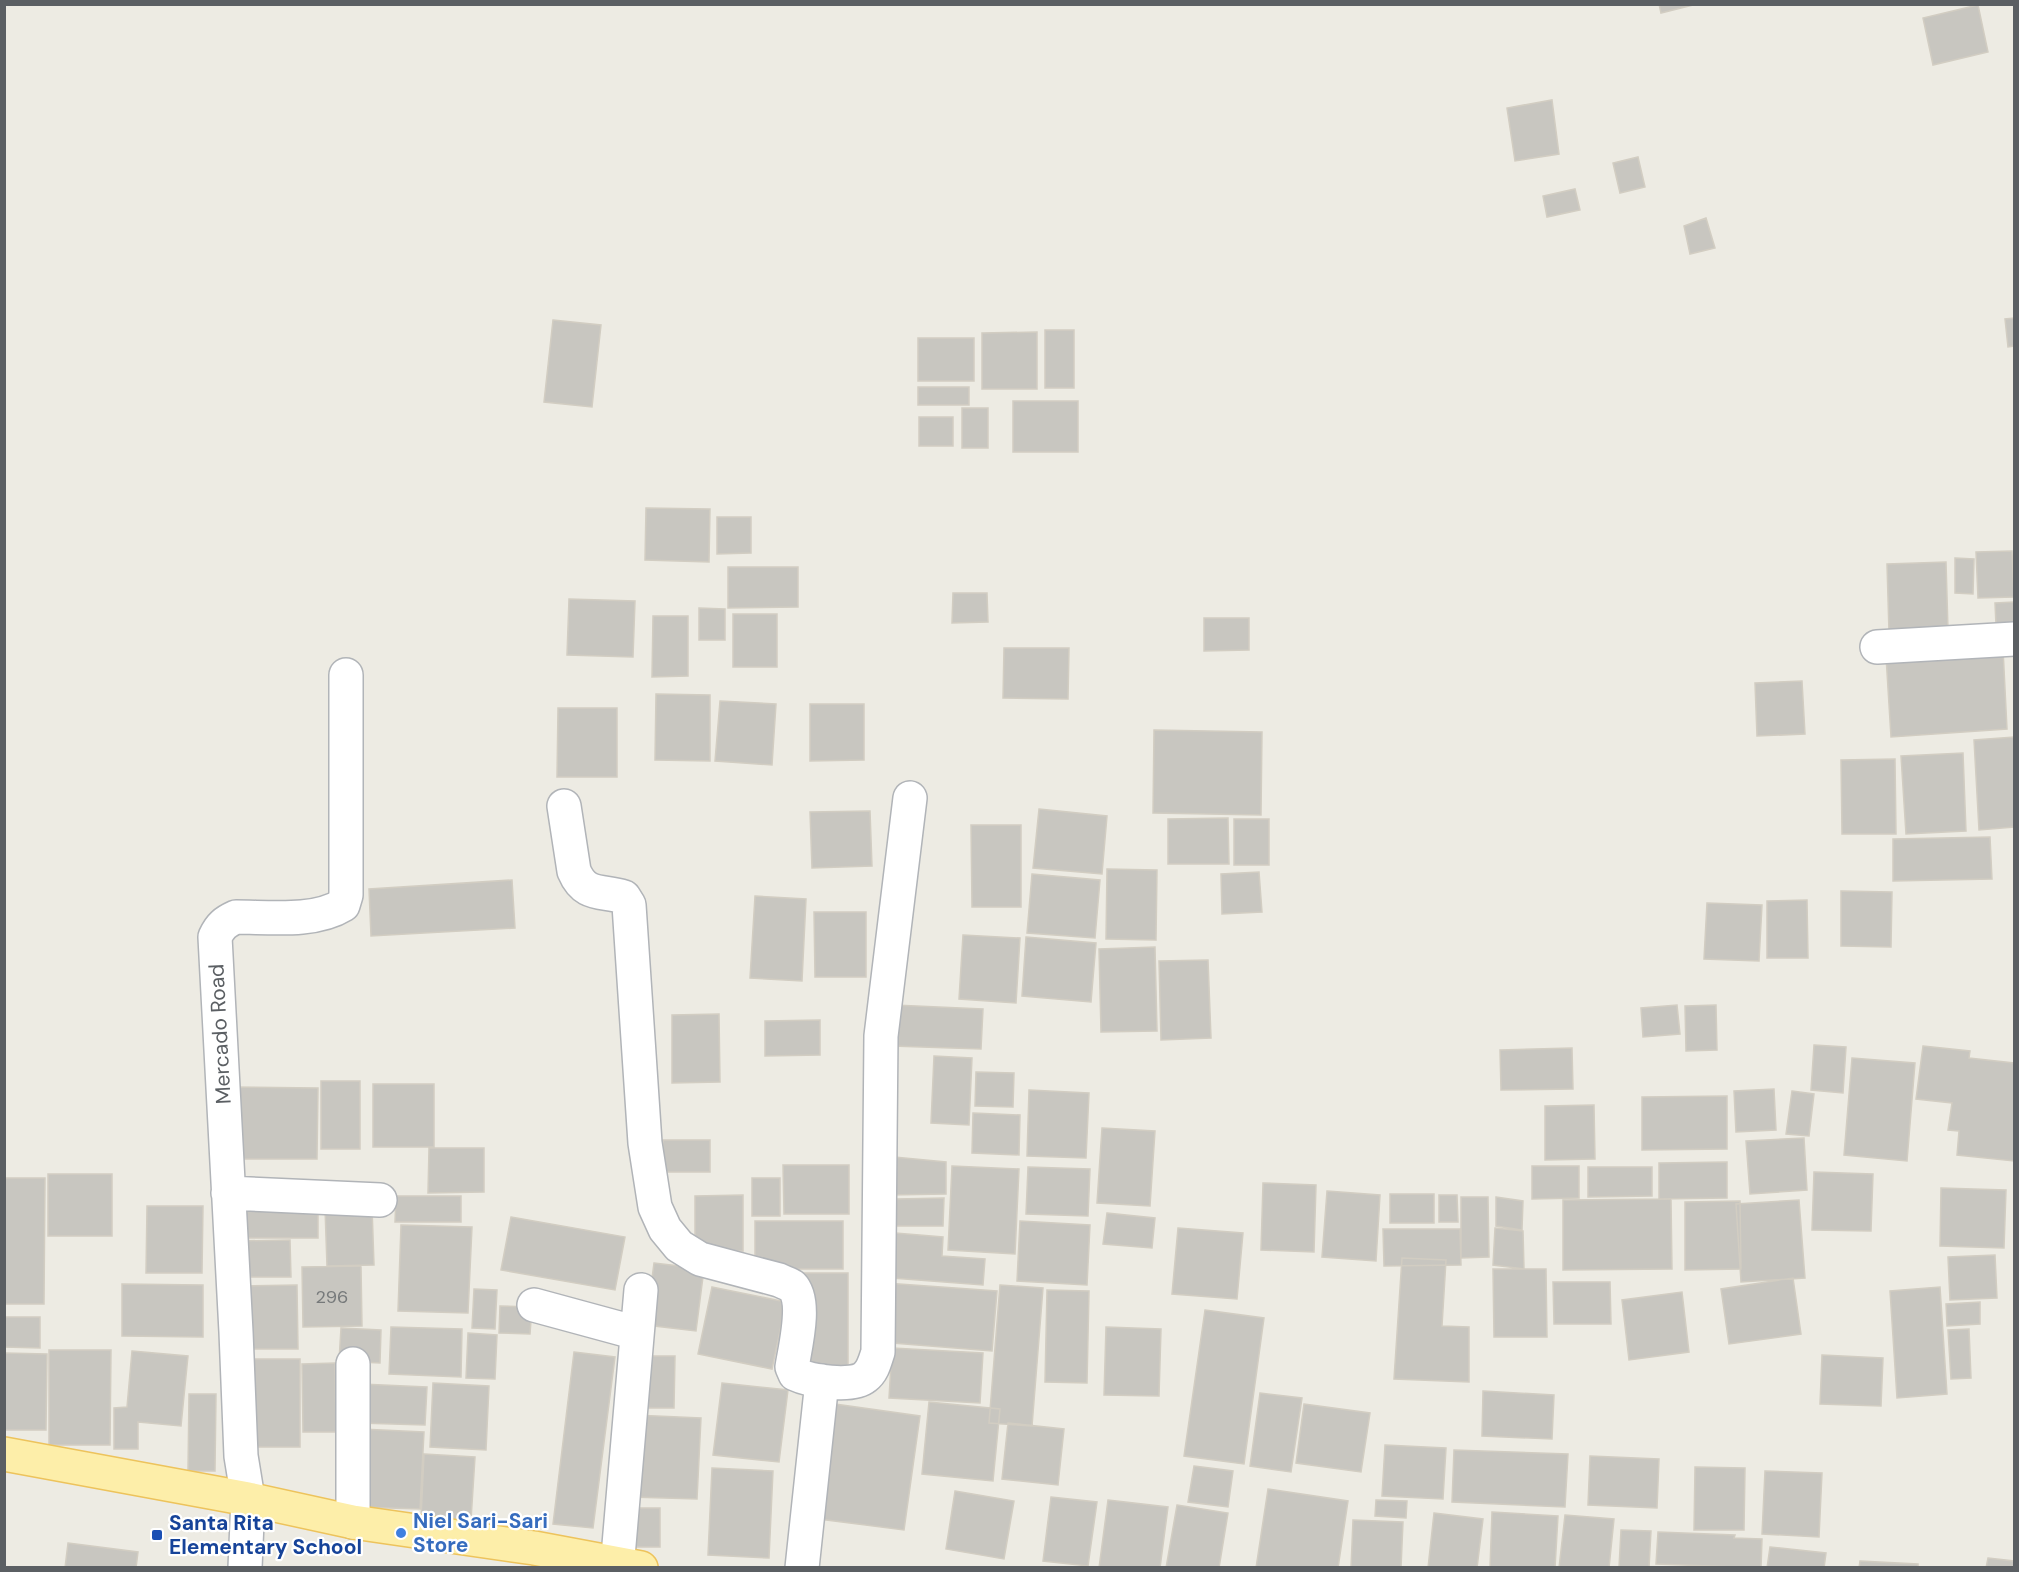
<svg xmlns="http://www.w3.org/2000/svg" width="2019" height="1572" viewBox="0 0 2019 1572" font-family="'DM Sans',sans-serif">
<style>
.building{fill:#c8c6c0;stroke:#d2cdc2;stroke-width:1.5}
.lines{fill:none;stroke-linecap:round;stroke-linejoin:round}
.minor-casing{stroke:#b1b4b8;stroke-width:36}
.major-casing{stroke:#edc35c;stroke-width:36}
.minor{stroke:#fff;stroke-width:33}
.major{stroke:#fdeea9;stroke-width:33}
.shop-dot{fill:#3f7fe0;stroke:#fff;stroke-width:2}
.transit-dot{fill:#1a4fb4;stroke:#fff;stroke-width:2}
.labels{text-anchor:middle;dominant-baseline:central;stroke-width:4.5;stroke-linejoin:round;paint-order:stroke}
.number-label{font-size:18px;fill:#76797a}
.street-label{font-size:21px;fill:#5b5f63;stroke:#fff}
.shop-label{font-size:21px;font-weight:bold;fill:#366cbe;stroke:#fff;text-anchor:start}
.transit-label{font-size:21px;font-weight:bold;fill:#164399;stroke:#fff;text-anchor:start}
</style>
<rect width="100%" height="100%" fill="#edebe3"/>
<path class="building" d="M 1659,4 L 1697,4 L 1661,13 Z
M 1978,5 L 1988,52 L 1933,65 L 1923,18 Z
M 1552,100 L 1559,154 L 1515,161 L 1507,108 Z
M 1638,157 L 1645,187 L 1620,193 L 1613,163 Z
M 1575,189 L 1580,210 L 1547,217 L 1543,196 Z
M 1706,218 L 1715,248 L 1690,254 L 1684,226 Z
M 2014,318 L 2014,346 L 2008,347 L 2005,319 Z
M 553,320 L 601,325 L 592,407 L 544,402 Z
M 1045,330 L 1074,330 L 1074,388 L 1045,388 Z
M 1037,332 L 1037,389 L 982,389 L 982,333 Z
M 918,338 L 974,338 L 974,381 L 918,381 Z
M 918,387 L 969,387 L 969,405 L 918,405 Z
M 1013,401 L 1078,401 L 1078,452 L 1013,452 Z
M 962,408 L 988,408 L 988,448 L 962,448 Z
M 919,417 L 953,417 L 953,446 L 919,446 Z
M 646,508 L 710,509 L 709,562 L 645,560 Z
M 717,517 L 751,517 L 751,553 L 717,554 Z
M 2012,551 L 2014,597 L 1978,598 L 1976,552 Z
M 1955,558 L 1974,559 L 1973,594 L 1955,593 Z
M 1946,562 L 1948,630 L 1889,632 L 1887,564 Z
M 728,567 L 798,567 L 798,607 L 728,608 Z
M 953,593 L 987,593 L 988,622 L 952,623 Z
M 569,599 L 635,601 L 633,657 L 567,655 Z
M 2014,602 L 2014,625 L 1996,625 L 1995,603 Z
M 699,608 L 725,609 L 725,640 L 699,640 Z
M 733,614 L 777,614 L 777,667 L 733,667 Z
M 653,616 L 688,616 L 688,676 L 652,677 Z
M 1204,618 L 1249,618 L 1249,650 L 1204,651 Z
M 1004,648 L 1069,648 L 1068,699 L 1003,698 Z
M 2003,649 L 2007,729 L 1891,737 L 1886,656 Z
M 1802,681 L 1805,734 L 1757,736 L 1755,683 Z
M 656,694 L 710,695 L 710,761 L 655,760 Z
M 720,701 L 776,704 L 772,765 L 715,761 Z
M 810,704 L 864,704 L 864,760 L 810,761 Z
M 558,708 L 617,708 L 617,777 L 557,777 Z
M 1154,730 L 1262,732 L 1261,815 L 1153,813 Z
M 2014,737 L 2014,827 L 1979,830 L 1974,740 Z
M 1963,753 L 1966,831 L 1906,834 L 1901,756 Z
M 1895,759 L 1896,834 L 1842,834 L 1841,760 Z
M 1039,809 L 1107,816 L 1102,874 L 1033,868 Z
M 870,811 L 872,866 L 812,868 L 810,812 Z
M 1228,818 L 1229,864 L 1168,864 L 1168,819 Z
M 1234,819 L 1269,819 L 1269,865 L 1234,865 Z
M 971,825 L 1021,825 L 1021,907 L 972,907 Z
M 1990,837 L 1992,879 L 1893,881 L 1893,839 Z
M 1107,869 L 1157,870 L 1156,940 L 1106,939 Z
M 1259,872 L 1262,912 L 1222,914 L 1221,874 Z
M 1032,874 L 1100,880 L 1095,938 L 1027,933 Z
M 512,880 L 515,928 L 371,936 L 369,889 Z
M 1841,891 L 1892,892 L 1891,947 L 1841,946 Z
M 755,896 L 806,899 L 802,981 L 750,978 Z
M 1807,900 L 1808,958 L 1767,958 L 1767,901 Z
M 1707,903 L 1762,905 L 1759,961 L 1704,959 Z
M 814,912 L 866,912 L 866,977 L 815,977 Z
M 963,935 L 1020,938 L 1016,1003 L 959,999 Z
M 1026,937 L 1096,943 L 1091,1002 L 1022,996 Z
M 1155,947 L 1157,1031 L 1101,1032 L 1099,949 Z
M 1208,960 L 1211,1038 L 1161,1040 L 1159,961 Z
M 894,1005 L 983,1009 L 981,1049 L 892,1046 Z
M 1677,1005 L 1680,1034 L 1643,1037 L 1641,1008 Z
M 1716,1005 L 1717,1050 L 1686,1051 L 1685,1006 Z
M 719,1014 L 720,1082 L 672,1083 L 672,1015 Z
M 820,1020 L 820,1055 L 765,1056 L 765,1021 Z
M 1814,1045 L 1846,1047 L 1843,1093 L 1811,1090 Z
M 1923,1046 L 1970,1051 L 1969,1058 L 2014,1063 L 2014,1161 L 1957,1155 L 1959,1131 L 1948,1130 L 1952,1103 L 1916,1099 Z
M 1572,1048 L 1573,1089 L 1501,1090 L 1500,1050 Z
M 934,1056 L 972,1058 L 969,1125 L 931,1123 Z
M 1852,1058 L 1915,1063 L 1907,1161 L 1844,1155 Z
M 976,1072 L 1014,1073 L 1013,1107 L 975,1106 Z
M 321,1081 L 360,1081 L 360,1149 L 321,1149 Z
M 373,1084 L 434,1084 L 434,1147 L 373,1147 Z
M 227,1087 L 318,1088 L 317,1159 L 227,1159 Z
M 1774,1089 L 1776,1130 L 1736,1132 L 1734,1091 Z
M 1029,1090 L 1089,1093 L 1086,1158 L 1027,1156 Z
M 1792,1091 L 1814,1094 L 1809,1136 L 1786,1134 Z
M 1727,1096 L 1727,1149 L 1642,1150 L 1642,1097 Z
M 1594,1105 L 1595,1159 L 1545,1160 L 1545,1106 Z
M 973,1113 L 1020,1115 L 1019,1155 L 972,1153 Z
M 1102,1128 L 1155,1131 L 1150,1206 L 1097,1203 Z
M 1804,1138 L 1807,1190 L 1750,1194 L 1746,1141 Z
M 663,1140 L 710,1140 L 710,1172 L 663,1172 Z
M 429,1148 L 484,1148 L 484,1192 L 428,1193 Z
M 894,1157 L 946,1162 L 946,1194 L 888,1195 Z
M 1727,1162 L 1727,1198 L 1659,1199 L 1659,1163 Z
M 783,1165 L 849,1165 L 849,1214 L 784,1214 Z
M 952,1166 L 1019,1169 L 1015,1254 L 948,1250 Z
M 1532,1166 L 1579,1166 L 1579,1198 L 1532,1199 Z
M 1028,1167 L 1090,1169 L 1088,1216 L 1026,1214 Z
M 1588,1167 L 1652,1167 L 1652,1196 L 1588,1197 Z
M 1814,1172 L 1873,1174 L 1871,1231 L 1812,1230 Z
M 48,1174 L 112,1174 L 112,1236 L 48,1236 Z
M 4,1178 L 45,1178 L 44,1304 L 4,1304 Z
M 752,1178 L 780,1178 L 780,1216 L 752,1216 Z
M 1263,1183 L 1316,1185 L 1314,1252 L 1261,1250 Z
M 1941,1188 L 2006,1190 L 2004,1248 L 1940,1246 Z
M 1327,1191 L 1380,1195 L 1376,1261 L 1322,1257 Z
M 1390,1194 L 1434,1194 L 1434,1223 L 1390,1223 Z
M 743,1195 L 743,1251 L 695,1251 L 695,1196 Z
M 1439,1195 L 1457,1195 L 1458,1222 L 1439,1222 Z
M 396,1196 L 461,1196 L 461,1222 L 395,1222 Z
M 1461,1197 L 1488,1197 L 1489,1257 L 1461,1258 Z
M 1496,1197 L 1523,1201 L 1522,1230 L 1496,1226 Z
M 944,1198 L 943,1226 L 892,1226 L 897,1199 Z
M 1671,1199 L 1672,1269 L 1563,1270 L 1563,1200 Z
M 239,1200 L 318,1200 L 318,1238 L 238,1238 Z
M 1799,1200 L 1805,1278 L 1741,1282 L 1736,1204 Z
M 1740,1201 L 1741,1269 L 1685,1270 L 1685,1202 Z
M 147,1206 L 203,1206 L 202,1273 L 146,1273 Z
M 372,1207 L 374,1265 L 327,1266 L 325,1208 Z
M 1107,1213 L 1155,1218 L 1152,1248 L 1103,1244 Z
M 511,1217 L 625,1237 L 615,1290 L 501,1270 Z
M 755,1221 L 843,1221 L 843,1269 L 755,1269 Z
M 1020,1221 L 1090,1225 L 1087,1285 L 1017,1281 Z
M 401,1225 L 472,1227 L 468,1313 L 398,1311 Z
M 1178,1228 L 1243,1233 L 1237,1299 L 1172,1294 Z
M 1495,1228 L 1523,1231 L 1524,1269 L 1493,1265 Z
M 1383,1229 L 1460,1229 L 1461,1265 L 1384,1266 Z
M 883,1232 L 943,1237 L 942,1256 L 985,1259 L 983,1285 L 879,1277 Z
M 290,1240 L 291,1277 L 235,1277 L 235,1241 Z
M 1995,1255 L 1997,1298 L 1950,1300 L 1948,1257 Z
M 1402,1258 L 1446,1260 L 1442,1326 L 1469,1327 L 1469,1382 L 1394,1379 Z
M 654,1263 L 704,1269 L 696,1331 L 646,1325 Z
M 361,1266 L 362,1326 L 303,1327 L 302,1267 Z
M 1493,1269 L 1546,1269 L 1547,1337 L 1494,1337 Z
M 804,1273 L 848,1273 L 848,1368 L 803,1368 Z
M 1793,1278 L 1801,1334 L 1729,1344 L 1721,1289 Z
M 1553,1282 L 1610,1282 L 1611,1324 L 1554,1324 Z
M 885,1283 L 997,1291 L 992,1351 L 880,1342 Z
M 122,1284 L 203,1285 L 203,1337 L 122,1336 Z
M 297,1285 L 298,1349 L 239,1349 L 237,1286 Z
M 1000,1285 L 1043,1288 L 1032,1426 L 989,1423 Z
M 712,1287 L 786,1302 L 772,1369 L 698,1354 Z
M 1940,1287 L 1947,1394 L 1897,1398 L 1890,1291 Z
M 474,1289 L 497,1290 L 495,1329 L 472,1328 Z
M 1047,1290 L 1089,1291 L 1087,1383 L 1045,1382 Z
M 1682,1292 L 1689,1352 L 1629,1360 L 1622,1300 Z
M 1980,1302 L 1980,1324 L 1947,1326 L 1946,1304 Z
M 500,1306 L 532,1307 L 530,1334 L 499,1333 Z
M 1205,1310 L 1264,1318 L 1244,1464 L 1184,1456 Z
M 4,1317 L 40,1317 L 40,1348 L 4,1347 Z
M 391,1327 L 462,1329 L 461,1377 L 389,1374 Z
M 1106,1327 L 1161,1329 L 1159,1396 L 1104,1395 Z
M 341,1328 L 381,1330 L 380,1363 L 339,1361 Z
M 1969,1329 L 1971,1378 L 1951,1379 L 1948,1330 Z
M 468,1333 L 497,1335 L 495,1379 L 466,1378 Z
M 892,1348 L 983,1353 L 980,1403 L 889,1398 Z
M 49,1350 L 111,1350 L 110,1445 L 49,1445 Z
M 132,1351 L 188,1356 L 181,1426 L 138,1422 L 138,1449 L 114,1449 L 114,1408 L 127,1407 Z
M 574,1352 L 615,1357 L 593,1528 L 553,1524 Z
M 4,1353 L 47,1354 L 46,1430 L 4,1430 Z
M 1822,1355 L 1883,1358 L 1881,1406 L 1820,1404 Z
M 641,1356 L 675,1356 L 674,1408 L 641,1408 Z
M 243,1359 L 300,1359 L 300,1447 L 242,1447 Z
M 335,1363 L 336,1432 L 303,1432 L 302,1364 Z
M 433,1383 L 489,1386 L 486,1450 L 430,1447 Z
M 722,1383 L 788,1390 L 779,1462 L 713,1455 Z
M 361,1384 L 427,1387 L 425,1425 L 359,1423 Z
M 1483,1391 L 1554,1395 L 1552,1439 L 1482,1436 Z
M 1260,1393 L 1302,1398 L 1291,1472 L 1250,1466 Z
M 189,1394 L 216,1394 L 215,1471 L 188,1471 Z
M 929,1402 L 1000,1409 L 993,1481 L 922,1474 Z
M 835,1404 L 920,1416 L 904,1530 L 819,1519 Z
M 1304,1404 L 1370,1413 L 1361,1472 L 1296,1463 Z
M 634,1415 L 701,1418 L 697,1499 L 631,1497 Z
M 1008,1423 L 1064,1429 L 1058,1485 L 1002,1479 Z
M 361,1429 L 424,1432 L 420,1509 L 357,1507 Z
M 1385,1445 L 1446,1448 L 1443,1499 L 1382,1496 Z
M 1454,1450 L 1568,1454 L 1565,1507 L 1452,1502 Z
M 424,1454 L 475,1457 L 471,1520 L 421,1518 Z
M 1590,1456 L 1659,1459 L 1657,1508 L 1588,1505 Z
M 1194,1466 L 1233,1471 L 1228,1507 L 1188,1502 Z
M 1695,1467 L 1745,1468 L 1744,1530 L 1694,1530 Z
M 712,1468 L 773,1471 L 769,1558 L 708,1555 Z
M 1765,1471 L 1822,1473 L 1819,1537 L 1762,1534 Z
M 1268,1489 L 1348,1501 L 1338,1568 L 1256,1568 Z
M 955,1491 L 1014,1501 L 1004,1559 L 946,1549 Z
M 1051,1497 L 1097,1502 L 1088,1566 L 1043,1561 Z
M 1108,1500 L 1168,1507 L 1160,1568 L 1099,1568 Z
M 1376,1500 L 1407,1501 L 1406,1518 L 1375,1516 Z
M 1177,1505 L 1228,1513 L 1219,1568 L 1166,1568 Z
M 627,1508 L 660,1508 L 660,1547 L 627,1547 Z
M 1492,1512 L 1558,1516 L 1555,1568 L 1490,1568 Z
M 1434,1513 L 1483,1519 L 1477,1568 L 1428,1568 Z
M 1565,1515 L 1614,1519 L 1609,1568 L 1559,1568 Z
M 1353,1520 L 1403,1522 L 1401,1568 L 1351,1568 Z
M 1621,1530 L 1651,1531 L 1649,1568 L 1619,1568 Z
M 1658,1532 L 1735,1535 L 1734,1538 L 1762,1539 L 1761,1568 L 1656,1564 Z
M 68,1543 L 138,1552 L 136,1568 L 65,1568 Z
M 1770,1547 L 1826,1553 L 1824,1568 L 1767,1568 Z
M 1988,1558 L 2014,1561 L 2014,1568 L 1986,1568 Z
M 1860,1561 L 1918,1564 L 1918,1568 L 1859,1568 Z"/>
<g class="lines">
<defs>
<path id="minor" d="M 1877,647 L 2014,639
M 564,806 L 574,871 C 585,897 601,890 624,897 L 629,905 L 645,1143 L 655,1207 L 665,1229 L 679,1246 L 700,1259 L 779,1280 C 783,1282 789,1284 792,1286 C 807,1301 795,1348 792,1367 L 795,1374 C 810,1381 852,1388 865,1377 C 873,1371 875,1361 878,1352 L 881,1036 L 910,798
M 228,1193 L 380,1200
M 534,1305 L 637,1333
M 353,1364 L 353,1522
M 245,1568 L 248,1499 L 241,1456 L 236,1332 L 215,937 C 220,926 225,922 236,917 C 269,917 314,923 343,905 L 346,895 L 346,675
M 617,1568 L 641,1290
M 802,1568 L 822,1381"/>
<path id="major" d="M 4,1454 L 248,1499 L 353,1522 L 534,1548 L 641,1568"/>
</defs>
<use href="#minor" class="minor-casing"/>
<use href="#major" class="major-casing"/>
<use href="#minor" class="minor"/>
<use href="#major" class="major"/>
</g>
<circle class="shop-dot" cx="401" cy="1533" r="6"/>
<rect class="transit-dot" x="151" y="1529" width="12" height="12" rx="3"/>
<g class="labels">
<g class="number-label">
<text x="332" y="1297">296</text>
</g>
<g class="street-label">
<text transform="translate(220 1034) rotate(-93)">Mercado Road</text>
</g>
<g class="shop-label">
<text x="413" y="1521">Niel Sari-Sari<tspan x="413" dy="24">Store</tspan></text>
</g>
<g class="transit-label">
<text x="169" y="1523">Santa Rita<tspan x="169" dy="24">Elementary School</tspan></text>
</g>
</g>
<rect width="2019" height="1572" fill="none" stroke="#5b5f63" stroke-width="12"/>
</svg>
